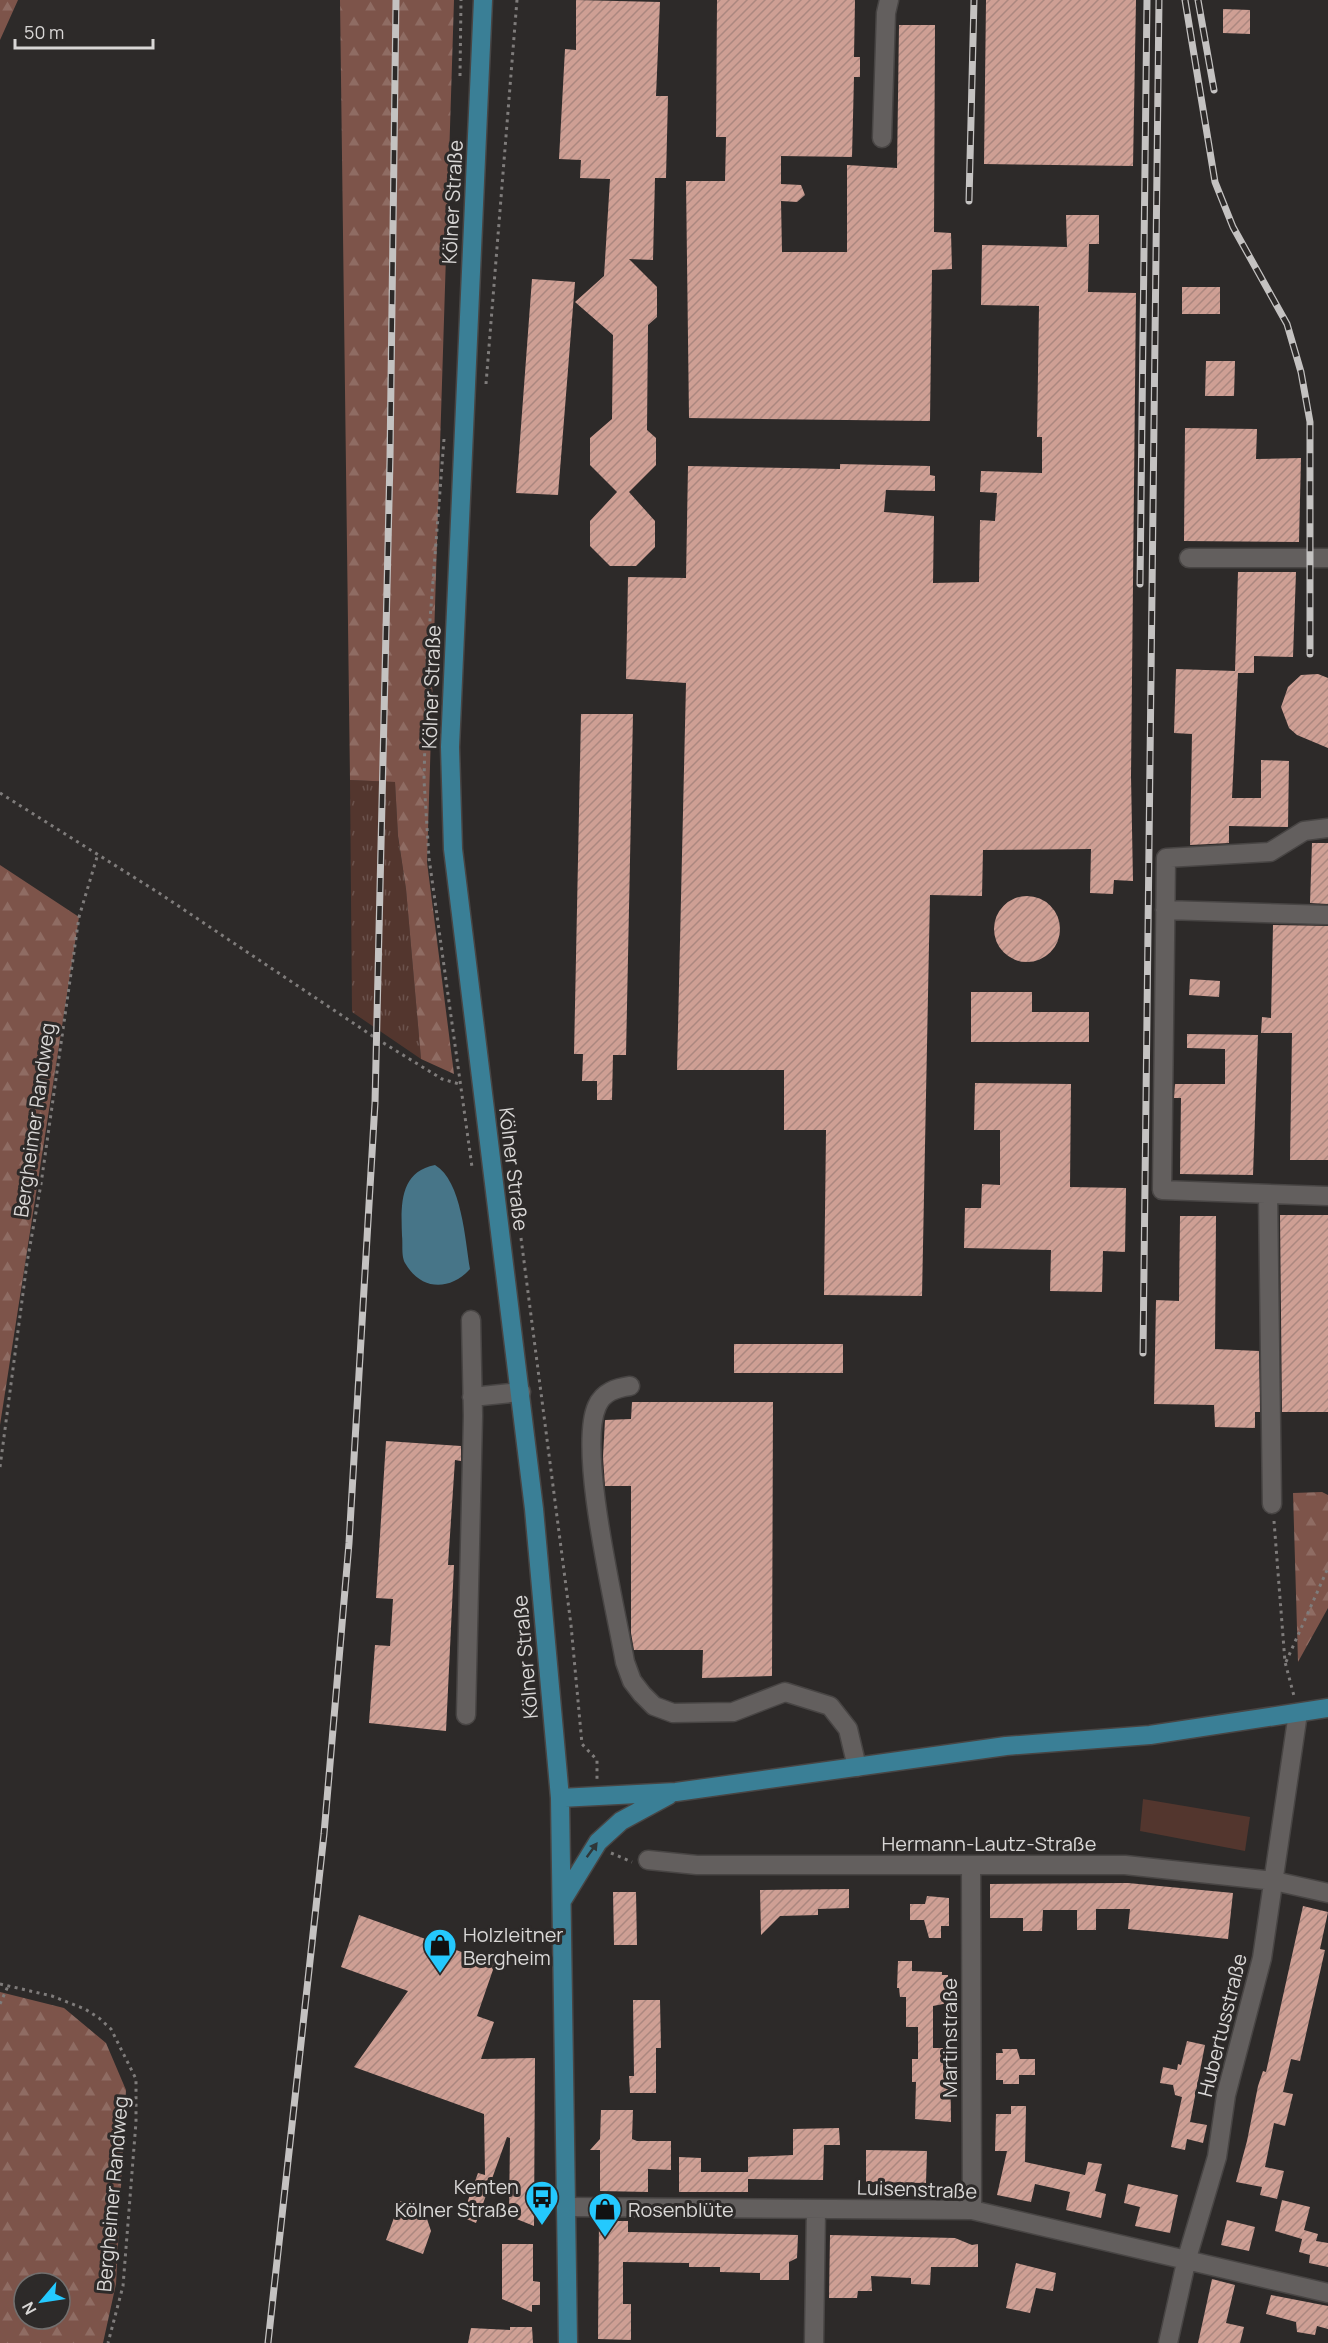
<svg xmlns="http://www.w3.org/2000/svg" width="1328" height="2343" viewBox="0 0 1328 2343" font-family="Manrope,sans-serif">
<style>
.grass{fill:url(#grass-tufts)}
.forest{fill:url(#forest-firs);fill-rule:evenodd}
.park{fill:#53362e}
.water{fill:#477588}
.building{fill:url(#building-hatch)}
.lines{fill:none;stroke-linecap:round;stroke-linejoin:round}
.minor-casing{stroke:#484544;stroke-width:21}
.major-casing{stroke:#484544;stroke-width:21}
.path{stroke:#7f7c7b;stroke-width:3;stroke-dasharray:3 4.5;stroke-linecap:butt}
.minor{stroke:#635f5e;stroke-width:18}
.major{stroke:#3a7f96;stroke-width:18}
.rail-casing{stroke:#c4c2c1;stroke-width:7}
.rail{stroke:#2d2a29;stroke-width:4.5;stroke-dasharray:14;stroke-linecap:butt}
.oneway{fill:#2f3739}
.labels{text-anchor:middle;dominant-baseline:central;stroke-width:6;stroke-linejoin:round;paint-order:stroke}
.street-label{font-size:20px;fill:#d9d7d6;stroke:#2d2a29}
.poi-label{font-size:20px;fill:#d9d7d6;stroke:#2d2a29;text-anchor:start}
</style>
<defs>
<pattern id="grass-tufts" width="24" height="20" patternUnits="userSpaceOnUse" patternTransform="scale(1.5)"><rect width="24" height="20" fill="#53362e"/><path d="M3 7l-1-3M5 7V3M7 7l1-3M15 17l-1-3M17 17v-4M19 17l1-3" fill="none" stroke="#6b524c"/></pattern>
<pattern id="forest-firs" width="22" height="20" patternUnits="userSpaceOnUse" patternTransform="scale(1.5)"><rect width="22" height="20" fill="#7d544a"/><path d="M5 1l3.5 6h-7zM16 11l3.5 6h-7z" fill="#8f6c63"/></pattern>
<pattern id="building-hatch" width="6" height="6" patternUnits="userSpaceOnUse" patternTransform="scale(1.5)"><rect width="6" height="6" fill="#ce9f94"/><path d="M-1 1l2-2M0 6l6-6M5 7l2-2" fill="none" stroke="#ab877f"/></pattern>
</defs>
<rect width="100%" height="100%" fill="#2d2a29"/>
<path class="grass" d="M 350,780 L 395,782 L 398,837 L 406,889 L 421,1059 L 352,1012 Z"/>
<path class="forest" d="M 0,0 L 18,0 L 0,40 Z
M 340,0 L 454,0 L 427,862 L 454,1074 L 421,1059 L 406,889 L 398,836 L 395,782 L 350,780 Z
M 0,865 L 79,917 L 0,1425 Z
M 1322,1492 L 1328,1495 L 1328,1608 L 1298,1662 L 1293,1493 Z
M 0,1992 L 64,2008 L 106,2043 L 126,2090 L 116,2284 L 103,2343 L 0,2343 ZM 24,2283 L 60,2283 L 60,2319 L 24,2319 Z"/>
<path class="park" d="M 1143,1799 L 1250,1817 L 1245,1851 L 1140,1831 Z"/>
<path class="water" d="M 435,1165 C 462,1181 465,1240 470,1269 C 450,1291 421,1291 405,1263 C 401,1256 403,1244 402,1236 C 401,1206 399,1172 435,1165 Z"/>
<path class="building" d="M 576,0 L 660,2 L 656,96 L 668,96 L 666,178 L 655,178 L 653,260 L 629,259 L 657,287 L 657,317 L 648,325 L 647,430 L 656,438 L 656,465 L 629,492 L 655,521 L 655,547 L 636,566 L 610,566 L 590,546 L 590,521 L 617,492 L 590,465 L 590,438 L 612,419 L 613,335 L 575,302 L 604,276 L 610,179 L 580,178 L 581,160 L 559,159 L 565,49 L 576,50 Z
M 717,0 L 855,0 L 854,57 L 860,57 L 860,77 L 854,77 L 852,157 L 781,156 L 781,184 L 801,185 L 805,195 L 797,202 L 781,201 L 782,252 L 847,252 L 847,165 L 897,168 L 899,25 L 935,25 L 934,232 L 951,233 L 952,269 L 932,270 L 930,421 L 689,418 L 686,181 L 725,181 L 726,137 L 716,137 Z
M 986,0 L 1136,0 L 1133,166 L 984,164 Z
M 1223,9 L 1250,10 L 1250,34 L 1223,33 Z
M 1066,215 L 1099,215 L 1099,244 L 1089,244 L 1088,292 L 1136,293 L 1131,776 L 1133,881 L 1114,880 L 1113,894 L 1090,893 L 1091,849 L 983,850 L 982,896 L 930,895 L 922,1296 L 824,1295 L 826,1130 L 784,1130 L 784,1070 L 677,1070 L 686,683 L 626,679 L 628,577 L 686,578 L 688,466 L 840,469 L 840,464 L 930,466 L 930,475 L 935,476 L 935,491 L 886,490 L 884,512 L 934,516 L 933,583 L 979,582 L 980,520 L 995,521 L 997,493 L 980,492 L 981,471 L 1042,473 L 1042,437 L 1037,437 L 1039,306 L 981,305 L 982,245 L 1067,247 Z
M 532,279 L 575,282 L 558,495 L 516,493 Z
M 1182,287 L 1220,287 L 1220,314 L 1182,314 Z
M 1206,361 L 1235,361 L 1234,396 L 1205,396 Z
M 1185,428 L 1257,429 L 1256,459 L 1301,458 L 1299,542 L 1184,541 Z
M 1238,572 L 1296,572 L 1293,657 L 1254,656 L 1254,673 L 1238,673 L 1232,798 L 1261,798 L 1261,760 L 1289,761 L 1288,827 L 1229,826 L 1229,843 L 1190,845 L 1192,734 L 1174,733 L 1176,669 L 1235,671 Z
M 1318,674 L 1328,678 L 1328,748 L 1297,735 L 1289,728 L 1281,707 L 1288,687 L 1301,675 Z
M 581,714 L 633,714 L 626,1055 L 613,1055 L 612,1100 L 597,1100 L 597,1081 L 582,1081 L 583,1054 L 574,1054 Z
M 1312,843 L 1328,843 L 1328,904 L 1310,903 Z
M994 929a33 33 0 1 1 66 0a33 33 0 1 1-66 0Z
M 1273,925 L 1328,926 L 1328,1160 L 1290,1160 L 1292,1033 L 1261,1033 L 1262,1017 L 1271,1018 Z
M 1190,979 L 1220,981 L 1219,997 L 1189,995 Z
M 971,992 L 1032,992 L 1032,1012 L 1089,1012 L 1089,1042 L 971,1042 Z
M 1187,1034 L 1258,1035 L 1253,1175 L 1180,1174 L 1181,1098 L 1174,1098 L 1175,1084 L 1225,1084 L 1225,1049 L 1187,1048 Z
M 975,1083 L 1071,1084 L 1070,1187 L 1126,1188 L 1125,1252 L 1103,1251 L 1102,1292 L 1050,1291 L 1051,1250 L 964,1248 L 965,1208 L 981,1208 L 982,1184 L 1000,1185 L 1000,1130 L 974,1130 Z
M 1280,1215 L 1328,1215 L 1328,1412 L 1282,1412 Z
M 1180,1216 L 1216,1216 L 1215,1349 L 1259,1351 L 1260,1412 L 1255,1412 L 1255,1428 L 1215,1427 L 1214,1405 L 1154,1404 L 1156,1300 L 1179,1301 Z
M 734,1344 L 843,1344 L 843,1373 L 734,1373 Z
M 632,1402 L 773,1402 L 772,1676 L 702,1678 L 703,1650 L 634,1650 L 631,1633 L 631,1486 L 605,1486 L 603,1457 L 605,1420 L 631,1419 Z
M 386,1441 L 461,1446 L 461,1461 L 455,1460 L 448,1565 L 454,1565 L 446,1731 L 369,1723 L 375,1645 L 390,1646 L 393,1599 L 376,1598 Z
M 1128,1883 L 1233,1893 L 1228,1939 L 1128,1929 L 1130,1909 L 1096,1909 L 1096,1930 L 1077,1930 L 1077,1910 L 1043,1910 L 1042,1931 L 1023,1931 L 1023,1918 L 990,1918 L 990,1884 Z
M 849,1889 L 849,1908 L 818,1909 L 818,1915 L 780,1916 L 761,1935 L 760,1890 Z
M 613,1892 L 636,1892 L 637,1945 L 614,1945 Z
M 927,1896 L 949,1898 L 949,1926 L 941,1926 L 941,1938 L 929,1938 L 924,1920 L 910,1920 L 910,1904 L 925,1904 Z
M 1303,1906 L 1328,1912 L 1320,1949 L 1325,1950 L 1300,2061 L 1291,2059 L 1283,2092 L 1293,2094 L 1285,2126 L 1274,2123 L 1265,2167 L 1284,2171 L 1277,2199 L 1260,2195 L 1262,2187 L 1236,2182 L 1247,2141 L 1258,2086 L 1263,2071 L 1266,2072 Z
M 359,1915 L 495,1964 L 477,2016 L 494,2022 L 481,2059 L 535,2058 L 534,2226 L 509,2216 L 510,2138 L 507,2137 L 476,2223 L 462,2217 L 478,2173 L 485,2175 L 484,2114 L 354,2067 L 408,1991 L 341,1967 Z
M 898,1961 L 912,1961 L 912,1971 L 942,1972 L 942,1975 L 948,1975 L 948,2003 L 933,2006 L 933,2048 L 944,2048 L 944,2052 L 950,2052 L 951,2122 L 915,2119 L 916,2082 L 912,2082 L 912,2059 L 918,2059 L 918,2027 L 906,2027 L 906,1997 L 900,1997 L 899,1988 L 897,1988 Z
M 633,2000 L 660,2000 L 661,2048 L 656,2048 L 656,2093 L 630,2093 L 629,2076 L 634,2076 Z
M 1187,2041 L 1205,2045 L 1190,2122 L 1207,2125 L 1203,2143 L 1187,2139 L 1185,2150 L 1171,2147 L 1182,2097 L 1175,2095 L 1173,2085 L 1160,2083 L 1163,2067 L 1177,2070 L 1178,2064 L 1181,2065 Z
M 1002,2049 L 1017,2049 L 1020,2059 L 1035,2059 L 1035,2075 L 1019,2075 L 1019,2084 L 1003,2084 L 1003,2080 L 996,2080 L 996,2053 L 1003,2053 Z
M 1011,2106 L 1026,2106 L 1025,2162 L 1085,2175 L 1088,2162 L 1102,2164 L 1095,2191 L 1106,2194 L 1101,2218 L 1066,2210 L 1070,2192 L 1053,2188 L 1035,2184 L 1031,2202 L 997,2195 L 1007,2151 L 995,2151 L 996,2114 L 1011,2114 Z
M 601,2110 L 633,2110 L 632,2139 L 637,2141 L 671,2141 L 671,2170 L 648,2169 L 648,2192 L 600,2191 L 600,2150 L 590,2150 L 600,2139 Z
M 839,2128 L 840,2145 L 824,2145 L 823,2180 L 748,2179 L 748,2192 L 679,2192 L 679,2157 L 701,2158 L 701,2172 L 748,2172 L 748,2157 L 793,2155 L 793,2129 Z
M 866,2150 L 927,2151 L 926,2183 L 866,2182 Z
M 1128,2184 L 1178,2195 L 1170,2233 L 1135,2226 L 1140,2207 L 1124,2203 Z
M 1282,2200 L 1310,2207 L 1304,2230 L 1318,2234 L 1316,2241 L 1328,2243 L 1328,2267 L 1309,2263 L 1310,2255 L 1299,2252 L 1303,2235 L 1302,2239 L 1275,2231 Z
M 400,2201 L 424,2210 L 431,2231 L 423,2254 L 386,2240 Z
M 1227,2220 L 1255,2227 L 1249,2251 L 1221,2245 Z
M 599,2221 L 628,2221 L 628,2232 L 798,2235 L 797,2258 L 789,2262 L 789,2280 L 760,2280 L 760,2273 L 720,2272 L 720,2267 L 689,2267 L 689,2263 L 623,2262 L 623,2304 L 631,2304 L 631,2340 L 598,2339 Z
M 830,2235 L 955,2238 L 972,2245 L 978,2244 L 978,2267 L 931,2267 L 930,2285 L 911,2284 L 911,2278 L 871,2276 L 872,2291 L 858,2291 L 857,2298 L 829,2298 Z
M 502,2244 L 533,2244 L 533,2281 L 540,2282 L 540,2305 L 532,2305 L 532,2312 L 502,2299 Z
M 1016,2263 L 1056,2273 L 1053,2291 L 1036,2288 L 1030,2313 L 1006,2308 Z
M 1212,2279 L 1235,2285 L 1226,2323 L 1244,2327 L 1240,2343 L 1198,2343 Z
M 1271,2295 L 1328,2306 L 1328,2329 L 1317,2326 L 1315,2335 L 1297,2332 L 1296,2322 L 1266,2314 Z
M 510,2327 L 532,2327 L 533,2343 L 468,2343 L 471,2328 L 510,2330 Z"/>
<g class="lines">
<defs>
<path id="minor" d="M 882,138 L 886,13 L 889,0
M 1189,558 L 1328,558
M 1328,828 L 1304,831 L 1270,852 L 1166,858 L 1162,1190 L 1328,1196
M 1165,910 L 1328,915
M 1268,1194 L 1272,1504
M 630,1386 C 616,1388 603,1392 597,1406 C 577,1450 616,1609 625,1662 L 632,1681 L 642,1694 L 654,1706 L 673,1713 L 733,1712 L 785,1692 L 830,1706 L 848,1729 L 857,1767
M 472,1397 L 521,1392
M 466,1715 L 473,1416 L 471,1320
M 648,1860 L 697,1865 L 1125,1865 L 1274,1881 L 1328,1893
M 971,1866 L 972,2210
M 567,2207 L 972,2210 L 1328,2293
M 814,2343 L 816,2209
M 1168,2343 L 1187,2258 L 1217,2157 L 1226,2095 L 1262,1958 L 1298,1713"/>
<path id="major" d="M 483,0 L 450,747 L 453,849 L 534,1509 L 560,1798 L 568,2343
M 560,1798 L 676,1792 L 1006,1746 L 1150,1735 L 1328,1708
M 563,1899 L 598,1842 L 621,1821 L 669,1795"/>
</defs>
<use href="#minor" class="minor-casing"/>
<use href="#major" class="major-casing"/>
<path class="path" d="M 460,76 L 461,0
M 486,384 L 517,0
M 444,439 L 427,659 L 424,780 L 429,858 L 472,1167
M 0,793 L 159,893 L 377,1039 L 442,1079 L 459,1084
M 521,1238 L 571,1625 L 582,1744 L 597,1760 L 597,1779
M 0,1467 L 27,1263 L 41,1184 L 79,917 L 97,857
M 1274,1521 L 1285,1662 L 1294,1696
M 1286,1662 L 1328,1568
M 611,1853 L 632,1862
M 0,1984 L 52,1996 L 85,2009 L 99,2018 L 111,2029 L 136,2079 L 136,2122 L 123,2286 L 108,2343
M 0,2004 L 8,1986"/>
<use href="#minor" class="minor"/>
<use href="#major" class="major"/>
<defs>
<path id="rail" d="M 1185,0 L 1215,182 L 1233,227 L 1287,324 L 1301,372 L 1310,422 L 1310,654
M 1198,0 L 1214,90
M 969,201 L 974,0
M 1140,584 L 1147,0
M 1143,1353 L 1159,0
M 268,2343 L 324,1834 L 349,1543 L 375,1103 L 390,459 L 396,0"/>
</defs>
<use href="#rail" class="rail-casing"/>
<use href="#rail" class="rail"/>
</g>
<defs><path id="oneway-solid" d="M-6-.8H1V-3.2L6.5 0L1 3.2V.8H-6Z" transform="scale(1.5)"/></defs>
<use class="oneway" href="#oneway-solid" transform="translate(592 1850) rotate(-54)"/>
<defs>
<symbol id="shop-pin" viewBox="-11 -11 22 30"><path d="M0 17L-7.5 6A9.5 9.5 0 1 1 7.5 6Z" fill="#24c9fe" stroke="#2d2a29"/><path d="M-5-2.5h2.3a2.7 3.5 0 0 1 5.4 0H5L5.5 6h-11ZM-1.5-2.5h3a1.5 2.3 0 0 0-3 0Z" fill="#111"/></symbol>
<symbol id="bus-pin" viewBox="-11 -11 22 30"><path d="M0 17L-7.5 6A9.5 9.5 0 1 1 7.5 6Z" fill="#24c9fe" stroke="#2d2a29"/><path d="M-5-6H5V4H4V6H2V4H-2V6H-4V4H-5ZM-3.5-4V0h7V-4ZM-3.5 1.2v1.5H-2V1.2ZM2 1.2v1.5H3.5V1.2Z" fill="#111"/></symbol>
</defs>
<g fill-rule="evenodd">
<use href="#shop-pin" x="421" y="1926" width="38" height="52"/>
<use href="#bus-pin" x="523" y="2178" width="38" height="52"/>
<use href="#shop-pin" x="586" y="2190" width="38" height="52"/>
</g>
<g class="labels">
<g class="street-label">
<text transform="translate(452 202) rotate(-87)">Kölner Straße</text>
<text transform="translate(431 687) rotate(-88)">Kölner Straße</text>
<text transform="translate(34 1120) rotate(-82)">Bergheimer Randweg</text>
<text transform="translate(514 1169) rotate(83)">Kölner Straße</text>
<text transform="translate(525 1657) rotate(-95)">Kölner Straße</text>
<text x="989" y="1843">Hermann-Lautz-Straße</text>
<text transform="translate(1222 2025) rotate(-76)">Hubertusstraße</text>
<text transform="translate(949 2038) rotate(-90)">Martinstraße</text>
<text transform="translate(917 2189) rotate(2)">Luisenstraße</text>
<text transform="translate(112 2194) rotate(-85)">Bergheimer Randweg</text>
</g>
<g class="poi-label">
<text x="463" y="1934">Holzleitner<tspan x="463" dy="23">Bergheim</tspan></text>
<text x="519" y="2186" text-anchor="end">Kenten<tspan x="519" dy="23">Kölner Straße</tspan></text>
<text x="628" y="2209">Rosenblüte</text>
</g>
</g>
<g transform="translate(42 2301) rotate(241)"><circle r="28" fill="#2d2a29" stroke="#726f6e" stroke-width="1.5"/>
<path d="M0-4.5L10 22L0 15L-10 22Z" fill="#24c9fe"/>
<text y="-9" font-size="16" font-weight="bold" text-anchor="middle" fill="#d9d7d6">N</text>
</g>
<path d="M15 39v9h138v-9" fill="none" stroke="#d9d7d6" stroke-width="3"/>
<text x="24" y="39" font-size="18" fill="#d9d7d6" stroke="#2d2a29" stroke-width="4.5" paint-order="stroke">50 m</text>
</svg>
